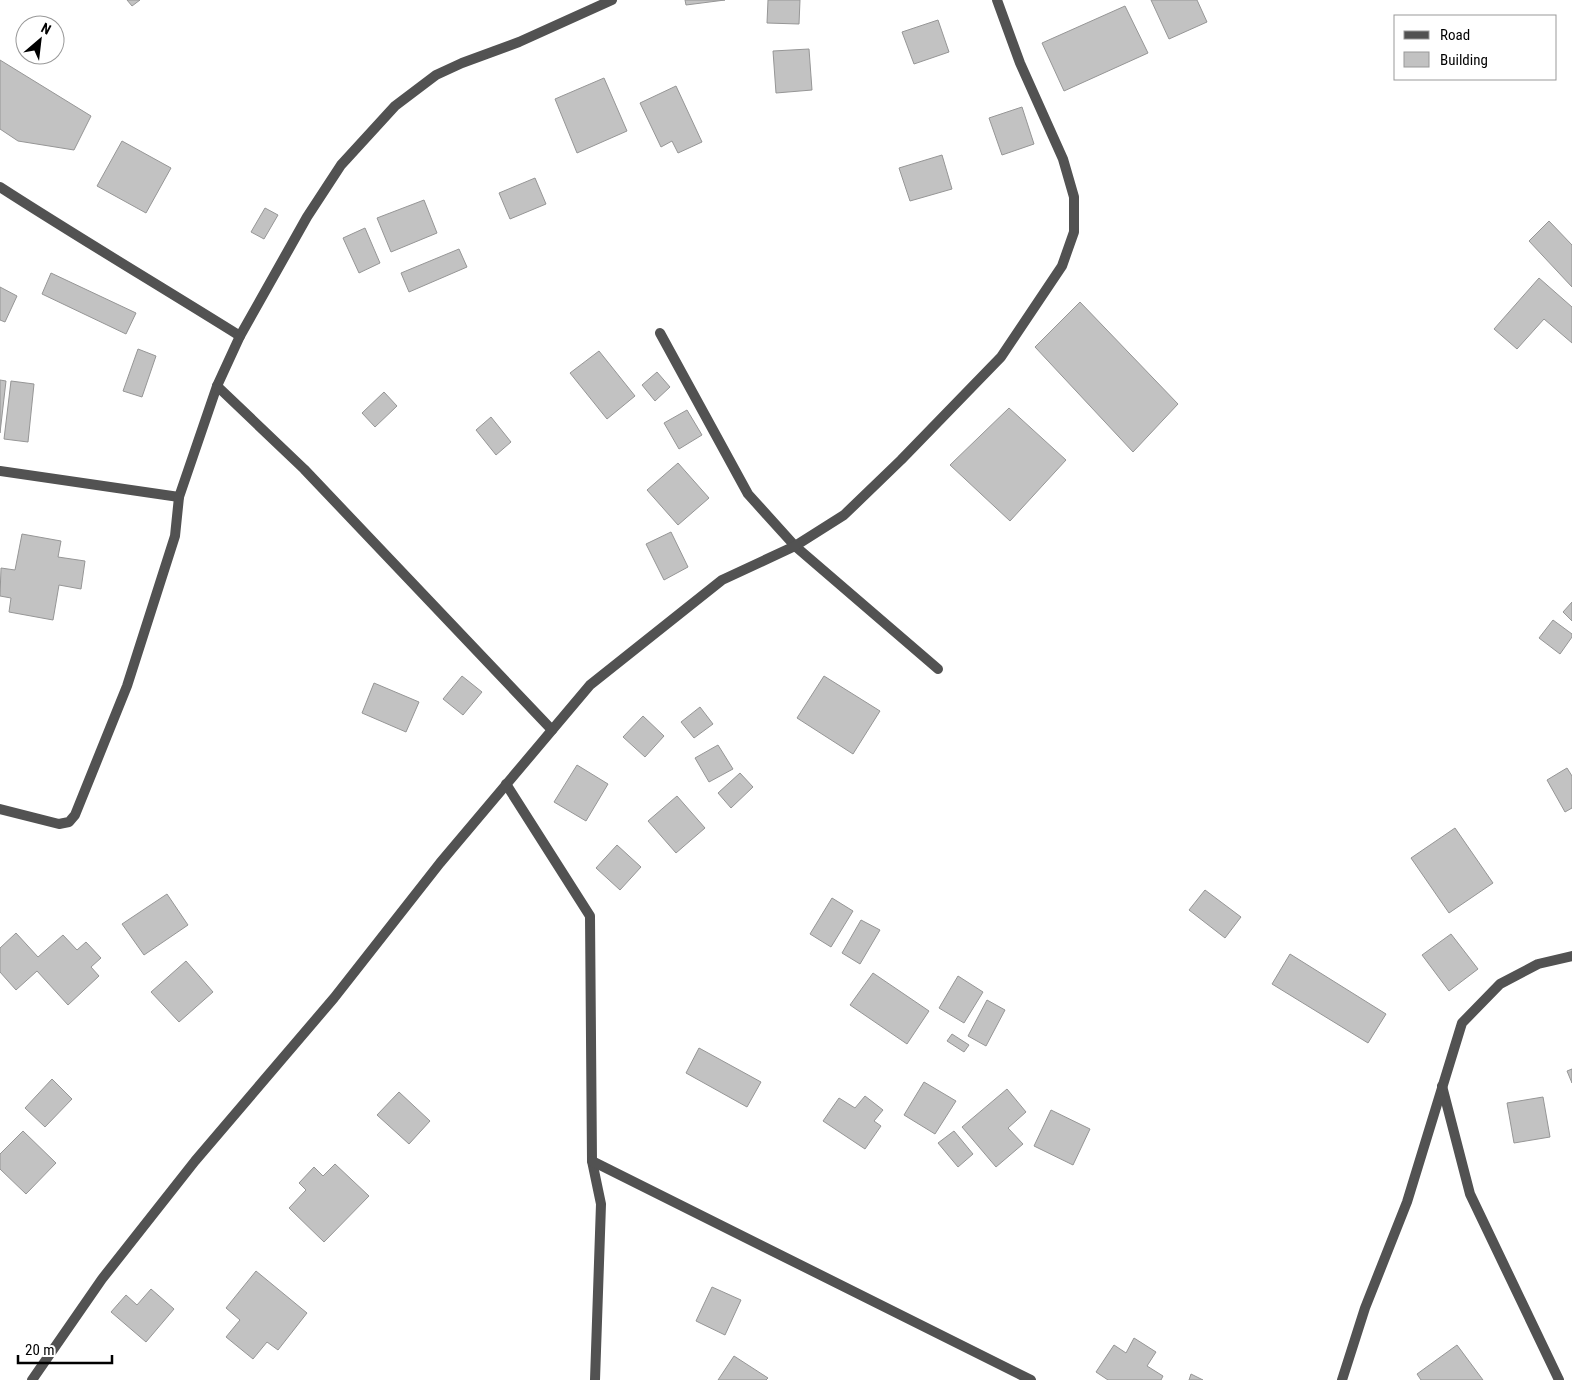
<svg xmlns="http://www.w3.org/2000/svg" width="1572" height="1380" viewBox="0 0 1572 1380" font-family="'Roboto Condensed',sans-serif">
<rect width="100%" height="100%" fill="#fff"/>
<!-- building -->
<g fill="#c2c2c2" stroke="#969696">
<polygon points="127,0 140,0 132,6"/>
<polygon points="685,0 725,0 686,5"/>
<polygon points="768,0 800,0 799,24 767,23"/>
<polygon points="1151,0 1197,0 1207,22 1169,39"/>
<polygon points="1125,6 1148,53 1064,91 1042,43"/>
<polygon points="938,20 949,52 914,64 902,32"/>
<polygon points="809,49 812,90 776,93 773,51"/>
<polygon points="0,60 91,116 74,150 18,141 0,129"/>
<polygon points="604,78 627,131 577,153 555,99"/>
<polygon points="676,86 702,142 678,153 672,141 661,147 640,103"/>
<polygon points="1022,107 1034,144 1002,155 989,118"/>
<polygon points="122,141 171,168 146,213 97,186"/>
<polygon points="942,155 952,189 910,201 899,168"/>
<polygon points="535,178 546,204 510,219 499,193"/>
<polygon points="424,200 437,233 391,252 377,218"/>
<polygon points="265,208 278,215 264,239 251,232"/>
<polygon points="1549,221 1572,245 1572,287 1529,241"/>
<polygon points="365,228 380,263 359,273 343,238"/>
<polygon points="459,249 467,267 409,292 401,273"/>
<polygon points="51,273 136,313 126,334 42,294"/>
<polygon points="1539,278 1572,307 1572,343 1544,319 1517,349 1494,329"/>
<polygon points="0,287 17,296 5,322 0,320"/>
<polygon points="1080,302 1178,404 1133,452 1035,347"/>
<polygon points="138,349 156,356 142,397 123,391"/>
<polygon points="599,351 635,396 607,419 570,373"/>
<polygon points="657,372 670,387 655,401 642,385"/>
<polygon points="0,380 6,381 0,433"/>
<polygon points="11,381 34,384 28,442 4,439"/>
<polygon points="384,392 397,406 375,427 362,413"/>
<polygon points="1009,408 1066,460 1010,521 950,465"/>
<polygon points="687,410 702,435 679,449 664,423"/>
<polygon points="491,417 511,442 496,455 476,430"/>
<polygon points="678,463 709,498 678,525 647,490"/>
<polygon points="671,532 688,567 664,580 646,544"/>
<polygon points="22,534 61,541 58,557 85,561 81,589 59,585 53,620 9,612 11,598 0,596 1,568 15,570"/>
<polygon points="1572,602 1572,621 1563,612"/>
<polygon points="1553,620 1572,634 1572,637 1560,654 1539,638"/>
<polygon points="462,676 482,692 463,715 443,699"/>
<polygon points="824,676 880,711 853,754 797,718"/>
<polygon points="374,683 419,702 406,732 362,713"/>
<polygon points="700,707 713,724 694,738 681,722"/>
<polygon points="643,716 664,736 645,757 623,737"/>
<polygon points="718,745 733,769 709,782 695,758"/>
<polygon points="577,765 608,784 586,821 554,802"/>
<polygon points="1567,768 1572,776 1572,808 1565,812 1547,780"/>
<polygon points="740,773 753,787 731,808 718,793"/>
<polygon points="677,796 705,828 676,853 648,821"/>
<polygon points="1455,828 1493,883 1449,913 1411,858"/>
<polygon points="617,845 641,867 620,890 596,868"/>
<polygon points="1205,890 1241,917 1225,938 1189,910"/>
<polygon points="167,894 188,925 144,955 122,924"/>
<polygon points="832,898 853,911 831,947 810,934"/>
<polygon points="861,920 880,930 860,964 842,953"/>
<polygon points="16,933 38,957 63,935 77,950 86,942 101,958 91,967 99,976 68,1005 37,971 16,990 0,972 0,948"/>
<polygon points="1451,934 1478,969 1449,991 1422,955"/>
<polygon points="1290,954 1386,1014 1368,1043 1272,984"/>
<polygon points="186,961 213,992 179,1022 151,992"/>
<polygon points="873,973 929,1011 907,1044 850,1005"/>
<polygon points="958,976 983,992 964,1023 939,1008"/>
<polygon points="987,1000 1005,1010 986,1046 968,1036"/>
<polygon points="952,1034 969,1045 964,1052 947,1041"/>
<polygon points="699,1048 761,1082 747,1107 686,1073"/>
<polygon points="1572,1069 1572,1083 1567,1071"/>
<polygon points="52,1079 72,1099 45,1127 25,1108"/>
<polygon points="924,1082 956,1101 935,1134 904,1115"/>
<polygon points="1007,1089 1026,1112 1008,1128 1023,1144 996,1167 962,1127"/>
<polygon points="399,1092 430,1121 409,1144 377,1115"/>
<polygon points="865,1096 883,1110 874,1121 881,1126 865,1149 823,1121 839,1098 855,1108"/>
<polygon points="1543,1097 1550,1137 1514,1143 1507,1103"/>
<polygon points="1051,1110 1090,1129 1073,1165 1034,1146"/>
<polygon points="23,1131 56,1163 26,1194 0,1169 0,1154"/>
<polygon points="954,1131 973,1154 958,1167 938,1143"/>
<polygon points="335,1164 369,1196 324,1242 289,1208 306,1190 299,1183 314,1167 323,1176"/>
<polygon points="256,1271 307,1313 278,1350 267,1342 253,1359 226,1337 240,1320 226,1308"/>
<polygon points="712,1287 741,1300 725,1335 696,1321"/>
<polygon points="151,1289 174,1309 146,1342 111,1312 126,1295 137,1305"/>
<polygon points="1134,1338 1156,1352 1147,1366 1163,1376 1161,1380 1108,1380 1096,1372 1114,1345 1126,1353"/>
<polygon points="1457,1345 1483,1380 1421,1380 1417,1374"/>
<polygon points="734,1356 768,1378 766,1380 718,1380"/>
<polygon points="1191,1374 1203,1380 1189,1380"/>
</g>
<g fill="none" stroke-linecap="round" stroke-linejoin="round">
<!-- minor -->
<g stroke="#525252" stroke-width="10">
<path d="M0,187C79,238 160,286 240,336"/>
<polyline points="660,333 748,494 795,546 938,669"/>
<polyline points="217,386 304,469 552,730"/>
<polyline points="0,471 179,497"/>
<polyline points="506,784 590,916 592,1161 601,1204 595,1380"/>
<polyline points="0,809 59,824 69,822 75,815 127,686 175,536 179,497 217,386 240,336 307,217 341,165 395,106 436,75 462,63 519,42 612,0"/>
<polyline points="1442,1086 1470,1194 1559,1380"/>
<polyline points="592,1161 1031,1380"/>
<polyline points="32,1380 102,1279 195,1161 334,998 440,863 590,685 722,580 795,546 844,515 901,460 1001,357 1062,266 1074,232 1074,197 1063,159 1020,63 997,0"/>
<polyline points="1342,1380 1365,1308 1407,1202 1462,1023 1500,984 1538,964 1572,956"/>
</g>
</g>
<!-- legend -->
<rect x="1394" y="15" width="162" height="65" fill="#ffffff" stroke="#999999"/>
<rect x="1404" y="31" width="25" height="8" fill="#525252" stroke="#999999"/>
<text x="1440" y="40" font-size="15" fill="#000000">Road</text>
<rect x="1404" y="52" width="25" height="15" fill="#c2c2c2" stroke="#999999"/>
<text x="1440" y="65" font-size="15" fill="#000000">Building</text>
<!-- north arrow -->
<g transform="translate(40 40) rotate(28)"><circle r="24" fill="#ffffff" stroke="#999999"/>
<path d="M0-4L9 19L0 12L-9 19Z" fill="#000000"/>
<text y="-8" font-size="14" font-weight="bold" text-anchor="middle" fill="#000000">N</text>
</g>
<!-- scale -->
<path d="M18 1355v8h94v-8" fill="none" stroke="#000000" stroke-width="2.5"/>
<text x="25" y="1355" font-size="15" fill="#000000" stroke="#ffffff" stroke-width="4" paint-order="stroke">20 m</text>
</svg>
